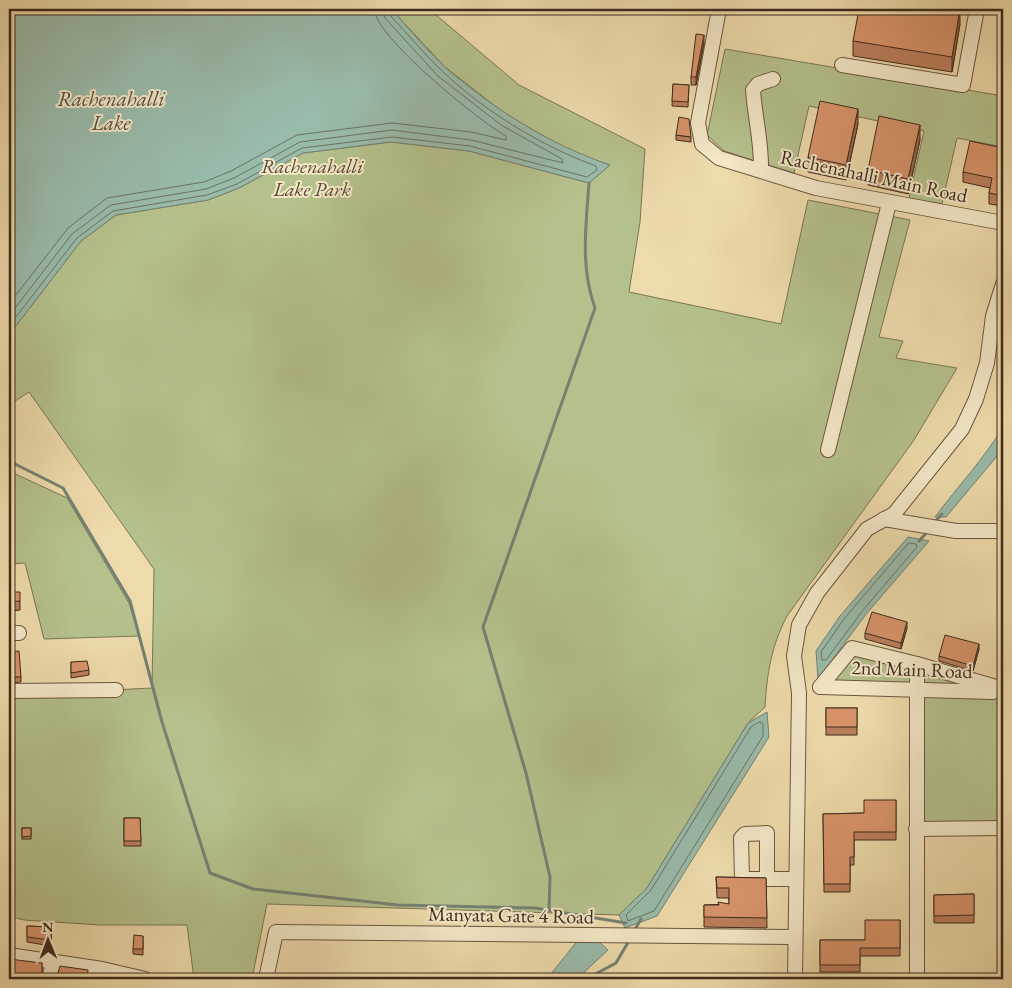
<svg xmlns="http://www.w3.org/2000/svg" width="1012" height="988" viewBox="0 0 1012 988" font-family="'EB Garamond',serif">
<rect width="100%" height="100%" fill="#eedbab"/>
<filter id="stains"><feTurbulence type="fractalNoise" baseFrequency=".004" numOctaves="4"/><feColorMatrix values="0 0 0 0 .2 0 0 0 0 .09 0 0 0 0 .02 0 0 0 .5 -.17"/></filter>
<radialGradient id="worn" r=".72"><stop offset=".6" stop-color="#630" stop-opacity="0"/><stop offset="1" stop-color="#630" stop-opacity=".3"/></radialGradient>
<!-- green -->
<g fill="#b5c18c" stroke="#7a7654">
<path d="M391,9H429L519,85L645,149L640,222L629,292L781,324L808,200L910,220L879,337L903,341L896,358L957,368L914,440L787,616C771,647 767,673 765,707L748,723L647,888L619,915L267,904L252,979H194L187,925H100L24,920L9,916V695L152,688L154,569L29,392L9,405V335L81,241L116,215L208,200L239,188L303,153L391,142L469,151L589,183L610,165L574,153L508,116L445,67Z"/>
<polygon points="725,49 1003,96 1003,147 957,138 942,204 909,198 924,131 809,106 794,173 724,151 707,135"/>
<polygon points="9,471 67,498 129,603 139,636 44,639 25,563 9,564"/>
<polygon points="855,654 913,668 912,684 831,682"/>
<polygon points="920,668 1000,691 920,686"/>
<polygon points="921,693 1003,698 1003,824 921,826"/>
</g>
<!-- water -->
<g fill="#9ba" stroke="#758172">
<path d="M9,9H391C409,28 426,50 446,68C495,110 549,144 610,165L589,183L469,151L391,142L303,153L239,188L208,200L116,215L81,241L9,335Z"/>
<path d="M1003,427V449L946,517H935C958,486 984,459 1003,427Z"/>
<polygon points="908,537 929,541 867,613 818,679 816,651 840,616"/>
<polygon points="767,712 769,737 657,916 625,928 619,915 647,888 748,723"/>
<polygon points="586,930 608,950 577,979 547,979"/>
</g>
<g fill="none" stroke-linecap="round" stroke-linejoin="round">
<!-- shore -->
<g stroke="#6c7264" stroke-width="1">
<path d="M9,304L68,228L107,198L204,182L231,171L297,135L392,123L471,132L506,140V136C479,121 375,37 374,9"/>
<polyline points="9,316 72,234 111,205 206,189 234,178 300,142 392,130 471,140 563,163 562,159 501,125 438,76 385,18 382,9"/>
<path d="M9,326L77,238L113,211L207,195L237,184L302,148L392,137L470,146L587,177L597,170L596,166C541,146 484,111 441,70C423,53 407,33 389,14L388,9"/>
<polygon points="909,543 916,544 917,547 863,610 826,660 822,660 821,652 844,619"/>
<polygon points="760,722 763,724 763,736 654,911 628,921 626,915 651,890 751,727"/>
</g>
<!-- stream -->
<g stroke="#758172" stroke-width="3">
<polyline points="9,461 63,488 130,601 162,722 210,873 253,889 398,905 535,908 626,923"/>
<polyline points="933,524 942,514"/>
<polyline points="919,541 928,531"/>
<path d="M549,910L550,877L526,773L483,627L595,308C580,266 586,227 589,183"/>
<polyline points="634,931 641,919"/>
<polyline points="586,979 616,963 630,939"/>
</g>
<defs>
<g id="minor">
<polyline points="719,9 698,123 702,144 719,158 816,188 1003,223"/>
<polyline points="842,65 963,85 977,9"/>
<path d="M761,171C762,144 755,118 753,90L758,84L773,79"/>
<polyline points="828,450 889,203"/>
<polyline points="884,519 956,531 1003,531"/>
<polyline points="9,633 19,633"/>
<polyline points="820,687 993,692"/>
<polyline points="820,687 852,648 917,664"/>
<polyline points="9,691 116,690"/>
<polyline points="916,829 1003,828"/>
<path d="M767,879V833L745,834L741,838L742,879C760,879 777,879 795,879"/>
<polyline points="9,955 102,969 145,979"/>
<polyline points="49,979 53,962"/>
<polyline points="266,979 276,932 794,937"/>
<polyline points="795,979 799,693 794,656 799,625 817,593 867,529 894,514 962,429 976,399 987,363 993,316 1003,284"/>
<polyline points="917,979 917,664 1003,689"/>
</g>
</defs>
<!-- minor casing -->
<use href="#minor" stroke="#6b5640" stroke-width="16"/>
<!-- minor -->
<use href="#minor" stroke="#f4e8c8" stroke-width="14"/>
</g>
<!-- wall -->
<g fill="#bb7f5c" stroke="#3f2a1d">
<polygon points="960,24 952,72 853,56 853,41"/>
<polygon points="704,43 696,85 691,85 691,77"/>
<polygon points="673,84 689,85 688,107 672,106"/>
<polygon points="858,124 846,180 808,172 808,157"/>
<polygon points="676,135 691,137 691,142 676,140"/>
<polygon points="920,140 908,194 868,185 868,170"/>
<polygon points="1003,148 1003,206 989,204 989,193 990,188 963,182 963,172"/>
<polygon points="9,592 20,601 20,610 10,611 12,615 12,624 9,625"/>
<polygon points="907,628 901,649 865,639 865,633"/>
<polygon points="979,649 973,671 939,661 939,656"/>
<polygon points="9,659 21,677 21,682 9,683"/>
<polygon points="71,662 89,670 89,675 71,678"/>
<rect x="826" y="708" width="31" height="27"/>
<polygon points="896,800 896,840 854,840 854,865 850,865 850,892 824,892 823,814 864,813"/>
<polygon points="124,818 140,818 141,846 124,846"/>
<rect x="22" y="828" width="9" height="11"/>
<polygon points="716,877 766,878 767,928 704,927 704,905 729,904 729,898 717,898"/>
<polygon points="974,894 974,923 934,923 934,895"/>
<polygon points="900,920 900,956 860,956 860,972 820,972 820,940 865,940"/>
<polygon points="27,926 52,927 51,946 27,942"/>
<polygon points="143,936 143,955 133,954 133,949"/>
<polygon points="42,963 42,979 9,979"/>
</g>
<!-- shaded-wall -->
<g fill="#98684b" stroke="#3f2a1d">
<polygon points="960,9 960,24 952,72 952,57"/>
<polygon points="704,35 704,43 696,85 696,77"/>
<polygon points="858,109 858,124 846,180 846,165"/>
<polygon points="920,125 920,140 908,194 908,179"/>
<polygon points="907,622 907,628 901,649 901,643"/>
<polygon points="979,644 979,649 973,671 973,666"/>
</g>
<!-- building -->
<g fill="#d9946b" stroke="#3f2a1d">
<polygon points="859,9 960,9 952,57 853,41"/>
<polygon points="696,34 704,35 696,77 691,77"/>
<polygon points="673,84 689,85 688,102 672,101"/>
<polygon points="820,101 858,109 846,165 808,157"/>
<polygon points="879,116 920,125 908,179 868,170"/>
<polygon points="679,117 689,119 691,137 676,135"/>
<polygon points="970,141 1003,148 1003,196 989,193 992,178 963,172"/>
<polygon points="9,592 20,592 20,601 9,602"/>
<polygon points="9,605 12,615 9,616"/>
<polygon points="872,612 907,622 901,643 865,633"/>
<polygon points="945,635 979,644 973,666 939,656"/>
<polygon points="19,651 21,677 9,677 9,652"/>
<polygon points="87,661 89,670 71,673 71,662"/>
<rect x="826" y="708" width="31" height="19"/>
<polygon points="864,800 896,800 896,832 854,832 854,857 850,857 850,884 824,884 823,814 864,813"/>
<polygon points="124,818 140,818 141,841 124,841"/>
<polygon points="22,828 31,828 31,836 22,837"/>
<polygon points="716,877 766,878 767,918 704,917 704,905 719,905 718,902 729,904 729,888 717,888"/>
<polygon points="974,894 974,915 934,916 934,895"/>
<polygon points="865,920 900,920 900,948 860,948 860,965 820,965 820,940 865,940"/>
<polygon points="27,926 52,927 51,940 27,937"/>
<polygon points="134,935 143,936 143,949 133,949"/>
<polygon points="9,959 42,963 42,978 20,975 20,979 9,979"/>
<polygon points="60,966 88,970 87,979 54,979 57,976"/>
<polygon points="103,974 122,977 122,979 102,979"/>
</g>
<g text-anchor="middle" stroke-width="4" stroke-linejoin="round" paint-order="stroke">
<!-- park labels -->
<g font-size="20" font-style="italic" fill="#574833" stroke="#f4e8c8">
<text x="312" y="173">Rachenahalli<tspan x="312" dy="23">Lake Park</tspan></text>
</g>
<!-- street labels -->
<g font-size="20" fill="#3f2a1d" stroke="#f4e8c8">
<text transform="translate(874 176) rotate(12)" y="7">Rachenahalli Main Road</text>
<text transform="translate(912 669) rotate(2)" y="7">2nd Main Road</text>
<text transform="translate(511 915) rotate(1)" y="7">Manyata Gate 4 Road</text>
</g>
<!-- water labels -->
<g font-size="21" font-style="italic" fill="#564e40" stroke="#f4e8c8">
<text x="111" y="106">Rachenahalli<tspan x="111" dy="24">Lake</tspan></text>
</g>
</g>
<!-- margin -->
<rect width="1012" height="988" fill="none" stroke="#eedbab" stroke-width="30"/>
<rect x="10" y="10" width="992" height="968" fill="none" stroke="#3f2a1d" stroke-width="2.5"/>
<rect x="15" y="15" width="982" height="958" fill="none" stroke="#3f2a1d"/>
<!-- north arrow -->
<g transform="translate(48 940) rotate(359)" stroke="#f4e8c8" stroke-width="4" paint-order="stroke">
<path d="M0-4L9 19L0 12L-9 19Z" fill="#3f2a1d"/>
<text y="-8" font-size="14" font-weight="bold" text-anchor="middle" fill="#3f2a1d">N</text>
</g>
<rect width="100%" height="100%" filter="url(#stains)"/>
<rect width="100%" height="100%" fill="url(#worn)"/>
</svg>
